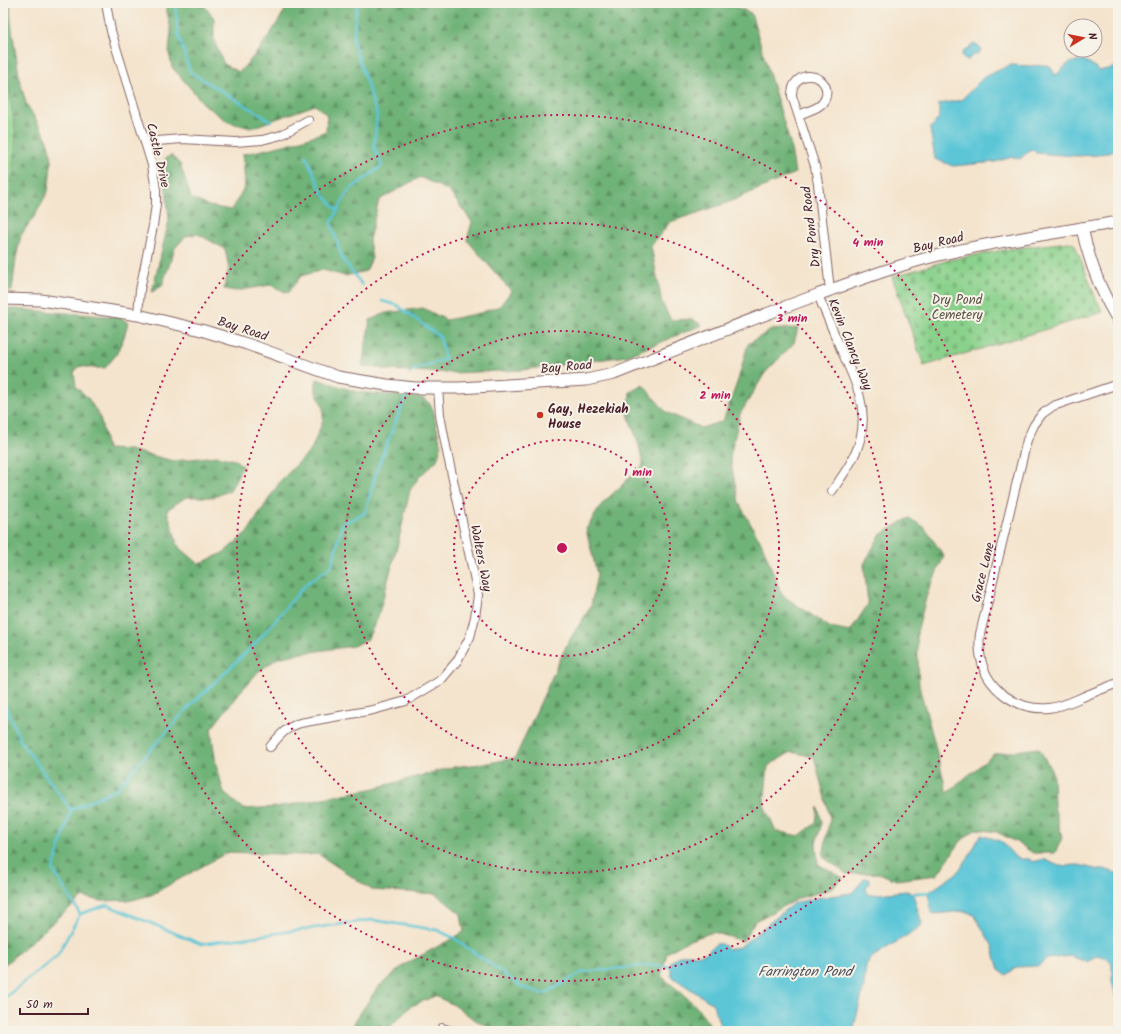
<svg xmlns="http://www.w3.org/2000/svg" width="1121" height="1034" viewBox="0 0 1121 1034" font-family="Kalam,sans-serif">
<defs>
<pattern id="forest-firs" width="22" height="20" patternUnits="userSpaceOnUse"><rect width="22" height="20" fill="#6fb378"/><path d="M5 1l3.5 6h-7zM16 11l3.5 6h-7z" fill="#5d9163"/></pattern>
<pattern id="cemetery-stones" width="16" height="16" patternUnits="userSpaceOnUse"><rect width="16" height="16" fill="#8ad18c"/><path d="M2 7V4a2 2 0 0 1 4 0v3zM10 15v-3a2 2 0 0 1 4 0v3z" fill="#79b379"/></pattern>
<pattern id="park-tufts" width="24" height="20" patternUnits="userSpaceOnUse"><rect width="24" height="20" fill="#8ad18c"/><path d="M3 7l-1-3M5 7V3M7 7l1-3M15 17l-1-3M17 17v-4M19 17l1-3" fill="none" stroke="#79b379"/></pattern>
</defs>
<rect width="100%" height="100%" fill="#f7f3e8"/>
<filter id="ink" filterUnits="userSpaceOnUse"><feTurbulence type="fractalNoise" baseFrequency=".025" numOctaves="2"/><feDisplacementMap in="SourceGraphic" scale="8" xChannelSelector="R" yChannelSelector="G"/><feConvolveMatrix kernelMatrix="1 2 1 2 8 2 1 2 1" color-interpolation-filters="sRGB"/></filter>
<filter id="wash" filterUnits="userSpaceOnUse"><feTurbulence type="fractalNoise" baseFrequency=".012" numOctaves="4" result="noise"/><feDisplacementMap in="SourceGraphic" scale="16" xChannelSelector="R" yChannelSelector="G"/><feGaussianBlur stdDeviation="0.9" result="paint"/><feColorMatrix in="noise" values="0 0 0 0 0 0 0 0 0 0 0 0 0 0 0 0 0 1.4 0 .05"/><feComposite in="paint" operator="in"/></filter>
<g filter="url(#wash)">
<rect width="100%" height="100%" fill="#f4e4cd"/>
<!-- forest -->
<g fill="url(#forest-firs)" stroke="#5c6952">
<polygon points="3,3 10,3 11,22 20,82 26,103 46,137 52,158 48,191 36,214 21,235 16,258 12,291 3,291"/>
<path d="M165,3H201L203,4L214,18V41L224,64L239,72C260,51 275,28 289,3H726L751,13L790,143L795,173L727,203L670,222L651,246L662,303L671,320L692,319L702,325L627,356L522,370L453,373L389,370L362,366L370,320L386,313L423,308L446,320L480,313L500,306L511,291L467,240L472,222L449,191L420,177L379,200L369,240L372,258L366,271L345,276L323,270L301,276L288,293L270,285L236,291L224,289L229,268L225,249L198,234L186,236L175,248L162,286L152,292L169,220L165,180V159L171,155L180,164L191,198L209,206L231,210L245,187L243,154C271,149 299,142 326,131L327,115L315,105L251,128L228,122L204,104L172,67L169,53L171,30Z"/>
<path d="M3,308L118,317L128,322L124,337L116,355L105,368H93L80,366L74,372L76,387L88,398L100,417L107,449L129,450L174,461L216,456L235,460L243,466L230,490L214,497H186L167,510L178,546L199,564L223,553L247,533L281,480L311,450L323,421V406L317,394L315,388L317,379L357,392L422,398L429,403L433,410L441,446L437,460L419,477L410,490L398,543L378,617L367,640L353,646L296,654L278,658L258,672L240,692L211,729L216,764L224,793L243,809L278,807L375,788L453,767L489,763L515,758L567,644L591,606L597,574L586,529L602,504L643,465L639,446L628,414L630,392L643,385L666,412L701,428L723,421L738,380L748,344L771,330L798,328L794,343L765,373L740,414L730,457L739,503L762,544L782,595L831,628L850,632L868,604L864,564L880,535L909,518L924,527L944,556L927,594L917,632L919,686L933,737L947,793L994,754L1039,748L1053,774L1054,806L1062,838L1055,853H1033L1018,843L997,832L976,829L961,841L937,875L896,880L879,873L847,874L823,857L830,817L814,757L791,752L768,766L764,805L776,831L799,836L816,823L818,807L822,823L816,843L818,864L843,878L831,889L799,898L755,921L743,941L713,932L687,941L667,953L661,976C681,993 701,1006 713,1031H496L472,1018L454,1005L435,996L411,1006L386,1031H348L378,987L404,965L464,932L461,914L436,894L372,890L318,854L303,855L228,852L151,895L132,900L102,901L83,897C56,919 30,943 3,966Z"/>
</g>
<!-- cemetery -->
<polygon fill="url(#cemetery-stones)" stroke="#6a785c" points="1069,242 1073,243 1075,245 1097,301 1103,312 924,366 892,277 949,260 1009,249"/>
<!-- park -->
<polygon fill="url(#park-tufts)" stroke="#6a785c" points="3,49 16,135 3,273"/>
<!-- water -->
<g fill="#5cc6d7" stroke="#537281">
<path d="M974,44C978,44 983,48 979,53C976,57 977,53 973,55C971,56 970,58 968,60L964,59L962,55L963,51L965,49L969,50L970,47Z"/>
<path d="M1084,60L1094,66L1098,71L1117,67L1118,68V84L1113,89L1114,94L1118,102V149L1098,155L1076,156L1036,153L1033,150L1031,149L1020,159L1012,157L995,162L953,166L935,159L930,129L939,118V104L961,100L984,77L1008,66L1011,65L1031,66L1047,65L1050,66L1055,75C1059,74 1059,72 1062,69C1069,62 1075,61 1084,60Z"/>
<polygon points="981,835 1001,841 1015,857 1020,859 1029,859 1033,862 1043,859 1059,866 1079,865 1099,870 1107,870 1116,873 1118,872 1118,1002 1112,982 1112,964 1105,957 1097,955 1087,962 1070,956 1047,959 1037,966 1017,967 1006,975 999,970 992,945 974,915 965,911 932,914 928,893 957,873 968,858"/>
<path d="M865,878L870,879V882L866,888L868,895L907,891L913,894L922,924L920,927L871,958L866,965L864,986L853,1031H724L720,1025L713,1004L674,978L671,974V962C676,957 681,954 688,954C694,954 698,956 704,954C709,952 712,946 717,944C722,943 725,946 728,949L740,947L794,903L817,898L852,893Z"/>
</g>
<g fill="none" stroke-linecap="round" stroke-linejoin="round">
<!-- stream -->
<g stroke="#5cc6d7" stroke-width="2.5">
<polyline points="175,3 178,33 190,72 271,121"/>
<polyline points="357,3 353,41 377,115 374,147 382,166 348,191 331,223 342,258 362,285"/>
<polyline points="306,156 323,194 338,211"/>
<polyline points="382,301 397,305 440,337 445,359 416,369 409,374"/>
<polyline points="3,700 21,742 71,810 53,870 80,914"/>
<polyline points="71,810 116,789 186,710 256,643 306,584 332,566 342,524 365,513 377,469 407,393"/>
<polyline points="911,895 916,893 931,892"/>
<polyline points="80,914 107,905 201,944 372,920 437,930 454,938 522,987 544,994 583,972 651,965 672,967"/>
<polyline points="3,999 57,956 80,914"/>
</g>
</g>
</g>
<g filter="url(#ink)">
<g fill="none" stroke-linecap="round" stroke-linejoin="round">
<defs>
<g id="street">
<polyline points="106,3 111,31 152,165 156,190 156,204 153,226 140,290 138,315"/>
<path d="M799,115C805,112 813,110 819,106C822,104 825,100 826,96C831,72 791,67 792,96L815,166L818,184L830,290"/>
<polyline points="145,142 182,139 236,142 262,140 281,135 308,120"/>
<path d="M818,295C826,314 834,333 842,352C855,380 869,408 860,440C855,459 843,475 832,491"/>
<path d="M1118,384L1053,406L1042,414L1034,425L1027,440L980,634C979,642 979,650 981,659C987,689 1017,711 1049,708C1059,707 1069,703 1078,699C1091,693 1105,688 1118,683"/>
<path d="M270,747C281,734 284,729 300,723L373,710L406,701L441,680L457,661L470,637L475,617L478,595L474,576L447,452L440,415L438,388"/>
<polyline points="442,1028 452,1031"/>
</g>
<g id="secondary">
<path d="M1082,228C1089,261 1100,291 1118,320"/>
<path d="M3,299L41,300L138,315L201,330L247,344L338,377L387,385L415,388H460L586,380L614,374C682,347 749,320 817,295C861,279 906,262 952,252C1007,239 1063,232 1118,222"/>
</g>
</defs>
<!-- street casing -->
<use href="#street" stroke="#866464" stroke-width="10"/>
<!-- secondary casing -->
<use href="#secondary" stroke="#866464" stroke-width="13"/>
<!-- street -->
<use href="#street" stroke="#fff" stroke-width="8"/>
<!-- secondary -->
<use href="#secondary" stroke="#fff" stroke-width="11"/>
</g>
</g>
<!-- distance rings -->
<g fill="none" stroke="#c2185b" stroke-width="2" stroke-dasharray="2 4">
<circle cx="562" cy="548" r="108"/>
<circle cx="562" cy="548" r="217"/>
<circle cx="562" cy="548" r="325"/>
<circle cx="562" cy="548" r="433"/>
</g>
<!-- markers -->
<circle fill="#c8321e" stroke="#f7f3e8" stroke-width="1.5" cx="540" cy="415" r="4"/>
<g text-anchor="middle" stroke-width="4" stroke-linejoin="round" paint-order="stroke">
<!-- street labels -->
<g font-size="13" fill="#4a1f2b" stroke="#f7f3e8">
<text transform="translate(159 155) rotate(77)" y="5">Castle Drive</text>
<text transform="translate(810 227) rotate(-97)" y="5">Dry Pond Road</text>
<text transform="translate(938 242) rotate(-14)" y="5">Bay Road</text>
<text transform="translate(243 328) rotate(18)" y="5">Bay Road</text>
<text transform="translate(851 344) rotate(68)" y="5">Kevin Clancy Way</text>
<text transform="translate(566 366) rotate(-5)" y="5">Bay Road</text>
<text transform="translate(482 558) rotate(79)" y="5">Walters Way</text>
<text transform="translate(982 572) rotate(-76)" y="5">Grace Lane</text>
</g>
<!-- park labels -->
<g font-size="13" fill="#5d5448" stroke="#f7f3e8">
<text x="957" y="304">Dry Pond<tspan x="957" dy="15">Cemetery</tspan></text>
</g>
<!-- poi labels -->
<g font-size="13" font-weight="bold" fill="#4a1f2b" stroke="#f7f3e8" text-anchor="start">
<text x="548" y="413">Gay, Hezekiah<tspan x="548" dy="15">House</tspan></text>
</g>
<!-- water labels -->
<g font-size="14" font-style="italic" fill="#4f515f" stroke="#f7f3e8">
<text x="805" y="976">Farrington Pond</text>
</g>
</g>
<circle cx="562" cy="548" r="6" fill="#c2185b" stroke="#f7f3e8" stroke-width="2"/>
<g font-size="12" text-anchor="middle" font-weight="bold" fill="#c2185b" stroke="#f7f3e8" stroke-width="4" stroke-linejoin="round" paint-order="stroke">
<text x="868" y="246">4 min</text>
<text x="792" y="322">3 min</text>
<text x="715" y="399">2 min</text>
<text x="638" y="476">1 min</text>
</g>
<!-- margin -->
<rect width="1121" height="1034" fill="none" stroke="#f7f3e8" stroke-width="16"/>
<!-- north arrow -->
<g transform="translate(1083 38) rotate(80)"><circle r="19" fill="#f7f3e8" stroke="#b29e9c"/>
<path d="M0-3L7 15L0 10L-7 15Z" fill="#c8321e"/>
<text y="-6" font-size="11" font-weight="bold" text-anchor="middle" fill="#4a1f2b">N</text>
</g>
<!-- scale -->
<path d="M20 1008v6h68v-6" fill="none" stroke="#4a1f2b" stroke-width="2"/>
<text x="26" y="1008" font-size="12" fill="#4a1f2b" stroke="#f7f3e8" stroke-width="3" paint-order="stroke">50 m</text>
</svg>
